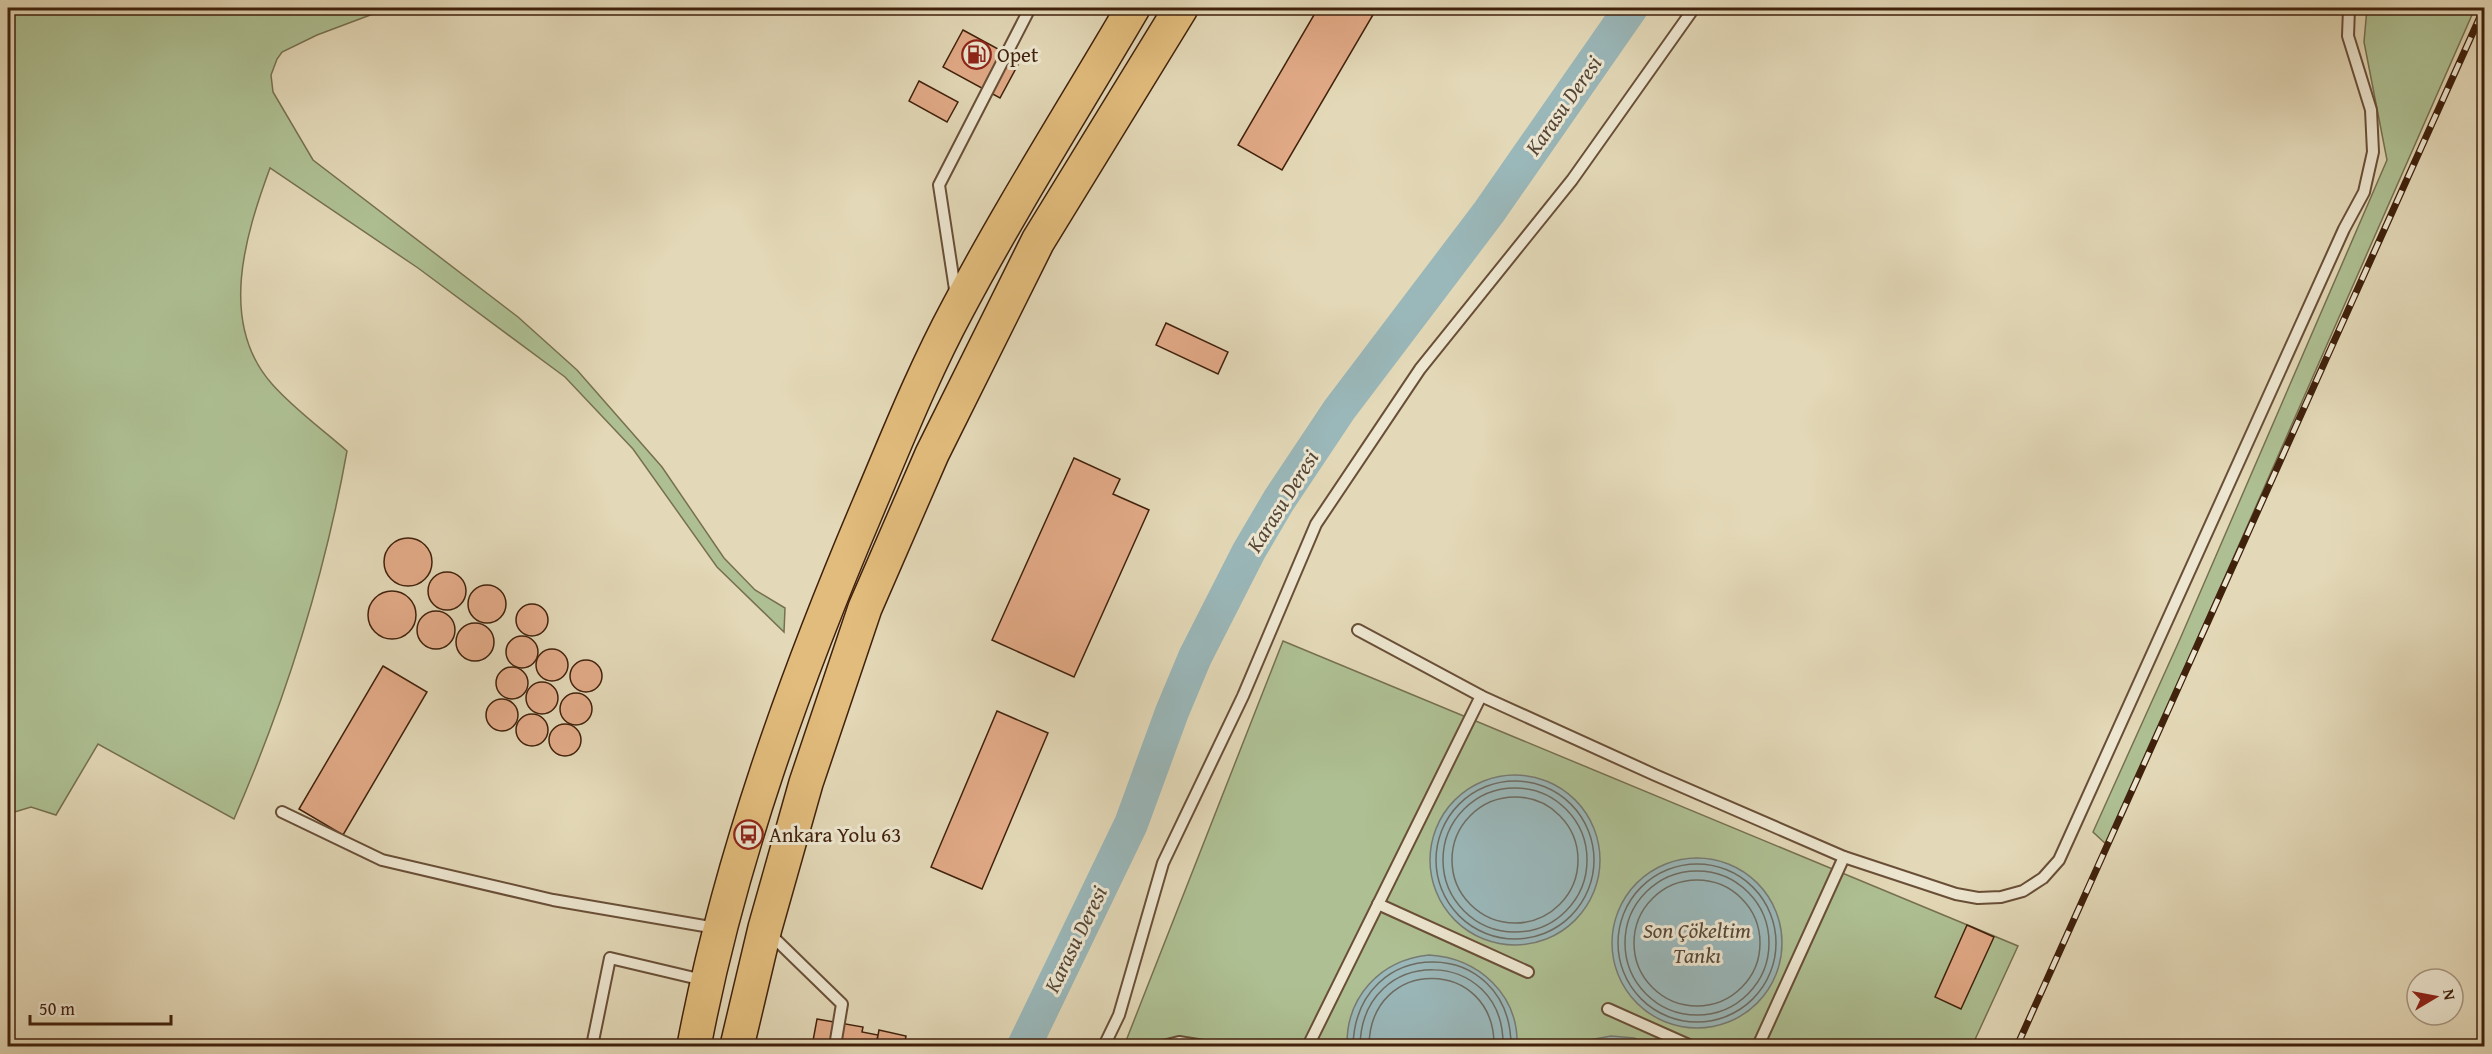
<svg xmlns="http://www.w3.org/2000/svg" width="2492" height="1054" viewBox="0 0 2492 1054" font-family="'Gentium Book Plus',serif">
<rect width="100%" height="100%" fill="#e3d8b7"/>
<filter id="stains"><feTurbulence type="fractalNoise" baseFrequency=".00333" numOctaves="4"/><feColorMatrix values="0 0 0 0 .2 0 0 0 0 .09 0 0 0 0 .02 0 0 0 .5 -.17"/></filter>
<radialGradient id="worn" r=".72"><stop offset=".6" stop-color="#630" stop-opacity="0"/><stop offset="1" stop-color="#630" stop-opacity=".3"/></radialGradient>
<!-- green -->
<g fill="#aec093" stroke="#777050" stroke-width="1.5">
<path d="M8,8H389L317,35L282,52L277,59L271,75L273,92L313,160L518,317L577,370L662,467L724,558L755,590L785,608L784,632L717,567L633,449L565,377L418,268L270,168C245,236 218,323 272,384C294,409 322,429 347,451C324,579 286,699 234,819L98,744L56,815L31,807L8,814Z"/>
<polygon points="2367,8 2475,8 2107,845 2093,832 2180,639 2387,160 2364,42"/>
<polygon points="1283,641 2018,946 1972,1046 1124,1046"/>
</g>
<!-- water -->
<g fill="#9ab7b9" stroke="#767b74" stroke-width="1.5">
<circle cx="1515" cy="860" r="85"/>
<circle cx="1697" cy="943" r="85"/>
<path d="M1429,955C1479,958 1519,995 1517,1046H1347C1346,997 1380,960 1429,955Z"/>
<polygon points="1611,1036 1634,1038 1655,1046 1573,1046 1589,1040"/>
</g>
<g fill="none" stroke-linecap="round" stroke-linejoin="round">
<!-- shore -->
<g stroke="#6d6c62" stroke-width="1.5">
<circle cx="1515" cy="860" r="79"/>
<circle cx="1515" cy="860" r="72"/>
<circle cx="1515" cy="860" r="63"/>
<circle cx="1697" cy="943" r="79"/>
<circle cx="1697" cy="943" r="72"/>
<circle cx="1697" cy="943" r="63"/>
<path d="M1353,1046C1356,933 1511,935 1511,1046"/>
<path d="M1360,1046C1362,943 1505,946 1503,1046"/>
<path d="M1369,1046C1370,955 1495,957 1494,1046"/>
</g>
<!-- river -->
<polyline stroke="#9ab7b9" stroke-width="34" points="1024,1046 1131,824 1172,712 1195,657 1249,551 1279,500 1339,410 1489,212 1631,8"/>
</g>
<!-- building -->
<g fill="#e2aa87" stroke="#40210c" stroke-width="1.5">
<polygon points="1318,8 1377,8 1282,170 1238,145"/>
<polygon points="963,30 1020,61 1000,98 943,67"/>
<polygon points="919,81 958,102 947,122 909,101"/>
<polygon points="1166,323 1228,352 1218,374 1156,345"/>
<polygon points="1074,458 1120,479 1113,494 1149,510 1074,677 992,640"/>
<circle cx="408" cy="562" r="24"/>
<circle cx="447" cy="591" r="19"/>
<circle cx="487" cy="604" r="19"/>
<circle cx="392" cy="615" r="24"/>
<circle cx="532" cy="620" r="16"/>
<circle cx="436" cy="630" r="19"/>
<circle cx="475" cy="642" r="19"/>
<circle cx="522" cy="652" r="16"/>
<circle cx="552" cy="665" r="16"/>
<circle cx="586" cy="676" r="16"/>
<polygon points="383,666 427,692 343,835 299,809"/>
<circle cx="512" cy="683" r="16"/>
<circle cx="542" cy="698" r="16"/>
<circle cx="576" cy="709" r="16"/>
<circle cx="502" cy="715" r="16"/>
<polygon points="997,711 1048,733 982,889 931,867"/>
<circle cx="532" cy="730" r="16"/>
<circle cx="565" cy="740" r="16"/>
<polygon points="1967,925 1994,937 1961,1009 1935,997"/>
<polygon points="817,1019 863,1027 862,1032 878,1035 876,1046 812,1046"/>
<polygon points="879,1030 906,1036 904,1046 876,1046"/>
</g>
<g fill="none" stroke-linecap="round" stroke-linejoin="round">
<defs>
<g id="service">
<polyline points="956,296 939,185 1030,8"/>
<polyline points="1358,630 1481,696 1655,775 1844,857 1956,894 1978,898 2001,897 2023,891 2043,878 2059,860 2069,838 2344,229 2364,192 2373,152 2371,110 2348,36 2349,8"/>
<polyline points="282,812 382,860 553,900 716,928"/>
<polyline points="1378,904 1528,972"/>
<polyline points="769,933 842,1004 835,1046"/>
<polyline points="1608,1009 1691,1046"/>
<polyline points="592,1046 610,958 703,980"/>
<polyline points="1104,1046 1119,1015 1163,863 1243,696 1316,524 1420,369 1572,180 1694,8"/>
<polyline points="1163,1046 1179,1042 1204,1046"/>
<polyline points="1308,1046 1481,696"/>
<polyline points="1758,1046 1844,857"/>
</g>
<g id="trunk">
<path d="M694,1046C729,861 795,679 869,505C897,439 924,371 958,308C1012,206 1075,107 1133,8"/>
<polyline points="737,1046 765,928 806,783 865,608 932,454 1038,241 1181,8"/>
</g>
</defs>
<!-- service casing -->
<use href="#service" stroke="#694f37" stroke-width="14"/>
<!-- trunk casing -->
<use href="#trunk" stroke="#40210c" stroke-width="36"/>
<!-- service -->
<use href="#service" stroke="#ede6d0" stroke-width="10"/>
<!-- trunk -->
<use href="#trunk" stroke="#e2bc7c" stroke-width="33"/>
<defs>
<polyline id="rail" points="2017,1046 2484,8"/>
</defs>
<!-- rail casing -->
<use href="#rail" stroke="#40210c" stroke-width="7"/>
<!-- rail -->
<use href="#rail" stroke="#ede6d0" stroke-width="4.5" stroke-dasharray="14" stroke-linecap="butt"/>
</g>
<!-- icons -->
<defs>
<symbol id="fuel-ring" viewBox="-11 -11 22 22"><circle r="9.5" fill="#ede6d0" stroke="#8f2418" stroke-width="1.5"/><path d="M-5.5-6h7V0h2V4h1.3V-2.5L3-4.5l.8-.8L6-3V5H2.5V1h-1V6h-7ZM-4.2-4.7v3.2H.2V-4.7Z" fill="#8f2418"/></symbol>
<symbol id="bus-ring" viewBox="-11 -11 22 22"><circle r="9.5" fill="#ede6d0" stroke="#8f2418" stroke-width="1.5"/><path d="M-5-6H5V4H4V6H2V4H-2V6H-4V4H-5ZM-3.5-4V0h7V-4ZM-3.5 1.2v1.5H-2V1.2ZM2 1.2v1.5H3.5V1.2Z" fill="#8f2418"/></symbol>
</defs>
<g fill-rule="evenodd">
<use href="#fuel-ring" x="960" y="38" width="33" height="33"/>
<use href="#bus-ring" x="732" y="818" width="33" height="33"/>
</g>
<g text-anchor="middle" stroke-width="6" stroke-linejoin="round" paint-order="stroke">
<!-- poi labels -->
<g font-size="21" fill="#40210c" stroke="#ede6d0" text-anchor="start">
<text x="997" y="62">Opet</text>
<text x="769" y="842">Ankara Yolu 63</text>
</g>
<!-- water labels -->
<g font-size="22" font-style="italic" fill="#564637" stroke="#ede6d0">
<text transform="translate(1563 105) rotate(-55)" y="8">Karasu Deresi</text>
<text transform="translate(1282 501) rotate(-58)" y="8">Karasu Deresi</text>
<text x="1697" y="938">Son Çökeltim<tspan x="1697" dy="25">Tankı</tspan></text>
<text transform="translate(1075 939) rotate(-64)" y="8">Karasu Deresi</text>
</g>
</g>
<!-- margin -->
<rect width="2492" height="1054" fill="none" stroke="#e3d8b7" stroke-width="30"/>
<rect x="9" y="9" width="2474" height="1036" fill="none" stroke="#40210c" stroke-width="3"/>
<rect x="15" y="15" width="2462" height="1024" fill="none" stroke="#40210c" stroke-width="1.5"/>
<!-- north arrow -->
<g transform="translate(2435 997) rotate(80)"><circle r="28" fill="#ede6d0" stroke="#a89782" stroke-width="1.5"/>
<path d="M0-4.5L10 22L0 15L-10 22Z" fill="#8f2418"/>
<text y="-9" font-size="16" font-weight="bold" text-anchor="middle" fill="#40210c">N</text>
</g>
<!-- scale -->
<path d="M30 1015v9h141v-9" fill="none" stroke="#40210c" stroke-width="3"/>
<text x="39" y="1015" font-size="18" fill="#40210c" stroke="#ede6d0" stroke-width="4.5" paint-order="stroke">50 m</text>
<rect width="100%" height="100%" filter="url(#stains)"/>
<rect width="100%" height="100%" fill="url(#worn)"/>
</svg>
